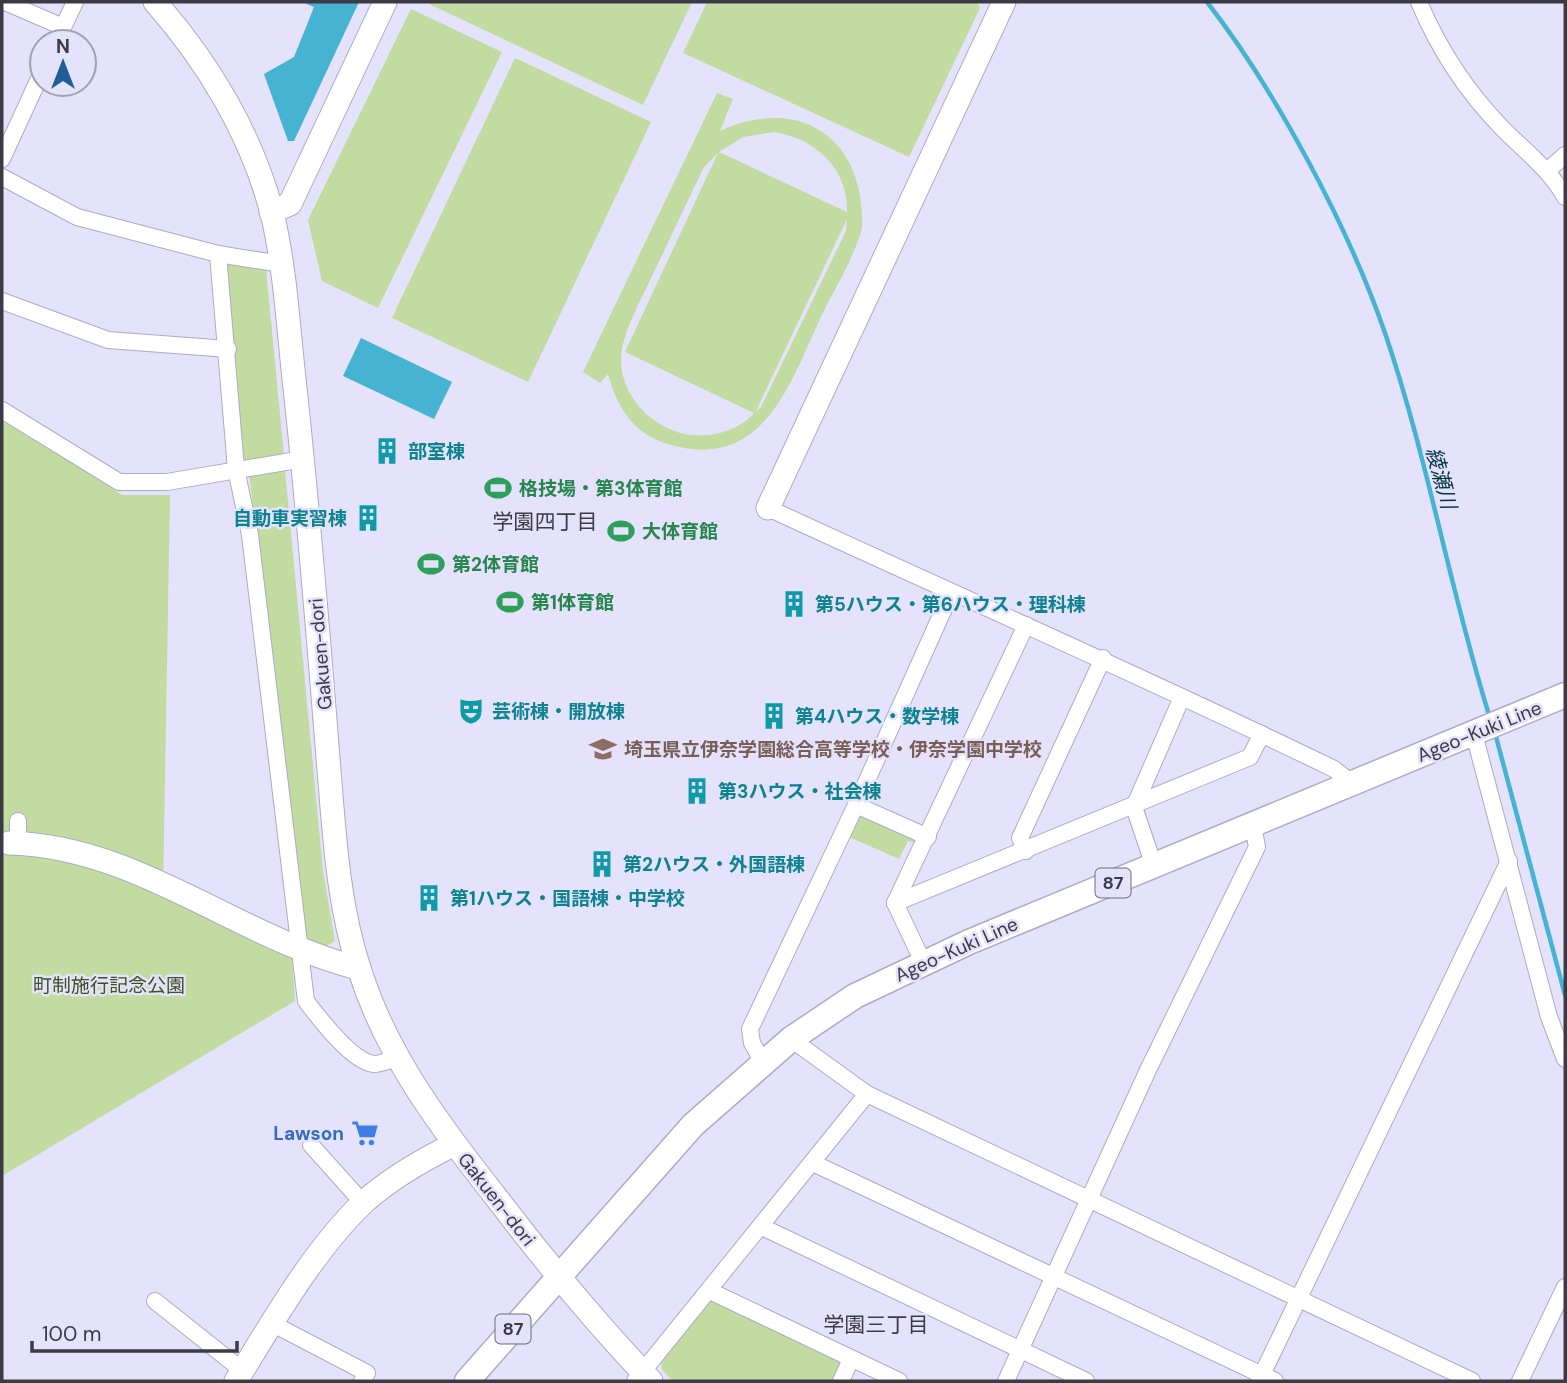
<svg xmlns="http://www.w3.org/2000/svg" width="1567" height="1383" viewBox="0 0 1567 1383" font-family="'DM Sans','Noto Sans JP',sans-serif">
<rect width="100%" height="100%" fill="#e5e2fb"/>
<!-- green -->
<g fill="#c1dba0" fill-rule="evenodd">
<polygon points="425,2 692,2 643,105"/>
<polygon points="707,2 977,2 980,8 909,157 683,53"/>
<polygon points="411,9 502,52 378,308 322,281 308,220"/>
<polygon points="515,58 651,122 528,382 392,318"/>
<path d="M717,93L733,99L720,131C801,94 866,139 862,228C854,258 835,288 822,315C790,382 765,471 671,445C634,435 617,408 608,374L600,383L583,372ZM774,132C816,139 848,168 847,212L719,152L743,137ZM718,153L625,352L754,413C739,431 708,439 685,434C651,427 620,395 621,358C623,330 640,303 651,278C669,241 686,204 704,167ZM847,219L846,231L761,407L756,411Z"/>
<polygon points="227,263 266,269 284,456 243,462"/>
<polygon points="2,417 122,495 170,495 163,892 292,958 295,1001 2,1176"/>
<polygon points="285,470 323,871 335,941 325,947 305,937 249,473"/>
<polygon points="862,813 916,838 915,843 908,841 899,859 847,836 857,815"/>
<polygon points="716,1301 840,1360 842,1367 835,1381 672,1381 662,1369 661,1360 707,1302"/>
</g>
<!-- water -->
<g fill="#46b3d3">
<polygon points="302,2 359,2 294,141 288,141 264,74 294,57 314,7"/>
<polygon points="361,338 452,382 434,419 343,376"/>
</g>
<g fill="none" stroke-linecap="round" stroke-linejoin="round">
<!-- stream -->
<g stroke="#46b3d3" stroke-width="4.5">
<path d="M1207,2C1276,91 1348,226 1385,333C1428,459 1450,591 1490,718"/>
<polyline points="1495,733 1565,995"/>
</g>
<defs>
<g id="street">
<polyline points="5,2 63,27"/>
<path d="M1419,2C1439,50 1466,91 1503,129C1525,151 1550,170 1565,197"/>
<polyline points="56,42 75,2"/>
<polyline points="2,159 42,72"/>
<polyline points="1547,171 1565,155"/>
<polyline points="2,177 77,217 218,254 281,264"/>
<path d="M218,254L236,469L250,535L306,1001C319,1018 352,1062 374,1064C381,1064 390,1060 396,1058"/>
<polyline points="2,301 108,340 228,349"/>
<polyline points="2,410 119,482 167,482 303,459"/>
<path d="M768,508C956,595 1147,678 1334,769L1352,783"/>
<polyline points="1474,734 1549,1017 1565,1059"/>
<polyline points="856,805 928,837"/>
<polyline points="18,843 18,821"/>
<polyline points="1026,851 1020,838 1103,658"/>
<polyline points="1154,866 1134,807 1182,697"/>
<polyline points="895,903 1250,757 1262,734"/>
<polyline points="895,903 1026,625"/>
<polyline points="895,903 923,962"/>
<polyline points="791,1039 867,1094 1472,1381"/>
<polyline points="763,1062 752,1043 750,1029 856,805 951,593"/>
<polyline points="311,1145 363,1203"/>
<polyline points="813,1163 1275,1381"/>
<polyline points="762,1227 1086,1381"/>
<polyline points="710,1291 899,1381"/>
<polyline points="155,1301 243,1371"/>
<polyline points="273,1324 367,1373 362,1381"/>
<polyline points="635,1381 867,1094"/>
<polyline points="841,1381 851,1359"/>
<polyline points="1006,1381 1148,1070 1257,847 1253,825"/>
<polyline points="1259,1381 1509,861"/>
<polyline points="1520,1381 1565,1287"/>
</g>
<g id="secondary">
<path d="M155,2C208,62 252,135 272,213C285,267 288,324 294,379C308,505 318,631 328,758C334,828 337,901 359,968C387,1058 442,1128 499,1201C547,1264 597,1324 651,1381"/>
<polyline points="271,212 290,204 385,2"/>
<polyline points="768,508 1004,2"/>
<path d="M9,843C138,846 238,938 358,968"/>
<path d="M236,1381C272,1323 314,1249 364,1202C391,1178 422,1160 455,1144"/>
</g>
<polyline id="primary" points="467,1381 693,1125 791,1039 855,996 969,942 1565,695"/>
</defs>
<!-- street casing -->
<use href="#street" stroke="#aeaac3" stroke-width="18"/>
<!-- secondary casing -->
<use href="#secondary" stroke="#aeaac3" stroke-width="25"/>
<!-- primary casing -->
<use href="#primary" stroke="#aeaac3" stroke-width="27"/>
<!-- street -->
<use href="#street" stroke="#fff" stroke-width="16"/>
<!-- secondary -->
<use href="#secondary" stroke="#fff" stroke-width="23"/>
<!-- primary -->
<use href="#primary" stroke="#fff" stroke-width="24"/>
</g>
<!-- icons -->
<defs>
<symbol id="building-bare" viewBox="-9 -9 18 18"><path d="M-4-6H4V6H1V3H-1V6H-4ZM-2.5-4.3h1.7v1.8h-1.7ZM.8-4.3h1.7v1.8H.8ZM-2.5-1h1.7V.8h-1.7ZM.8-1h1.7V.8H.8Z" fill="#0f9aa8" stroke="#e5e2fb" stroke-width="2.5" paint-order="stroke"/></symbol>
<symbol id="stadium-bare" viewBox="-9 -9 18 18"><path d="M0-5a6.5 5 0 1 0 0 10a6.5 5 0 1 0 0-10ZM-3.5-1.8h7v3.6h-7Z" fill="#2e9e5b" stroke="#e5e2fb" stroke-width="2.5" paint-order="stroke"/></symbol>
<symbol id="theatre-bare" viewBox="-9 -9 18 18"><path d="M-5-5.5Q0-4 5-5.5V0Q5 5 0 6Q-5 5-5 0ZM-3.3-2.5H-1v1.5H-3.3ZM1-2.5H3.3v1.5H1ZM-2.8 1Q0 5.5 2.8 1Z" fill="#0f9aa8" stroke="#e5e2fb" stroke-width="2.5" paint-order="stroke"/></symbol>
<symbol id="school-bare" viewBox="-9 -9 18 18"><path d="M0-5L7-2L0 1L-7-2ZM-4 1L0 2.5L4 1V4Q0 6-4 4Z" fill="#8d6e63" stroke="#e5e2fb" stroke-width="2.5" paint-order="stroke"/></symbol>
<symbol id="supermarket-bare" viewBox="-9 -9 18 18"><path d="M-6-5.5h2.5l.6 2H6L4.5 2H-2.5L-4.4-4H-6ZM-1.5 3.2a1.3 1.3 0 1 0 .1 0ZM3 3.2a1.3 1.3 0 1 0 .1 0Z" fill="#3f7fe0" stroke="#e5e2fb" stroke-width="2.5" paint-order="stroke"/></symbol>
</defs>
<g fill-rule="evenodd">
<use href="#building-bare" x="368" y="432" width="38" height="38"/>
<use href="#stadium-bare" x="479" y="469" width="38" height="38"/>
<use href="#building-bare" x="349" y="499" width="38" height="38"/>
<use href="#stadium-bare" x="602" y="512" width="38" height="38"/>
<use href="#stadium-bare" x="412" y="545" width="38" height="38"/>
<use href="#stadium-bare" x="491" y="583" width="38" height="38"/>
<use href="#building-bare" x="775" y="585" width="38" height="38"/>
<use href="#theatre-bare" x="452" y="692" width="38" height="38"/>
<use href="#building-bare" x="755" y="697" width="38" height="38"/>
<use href="#school-bare" x="584" y="730" width="38" height="38"/>
<use href="#building-bare" x="678" y="772" width="38" height="38"/>
<use href="#building-bare" x="583" y="845" width="38" height="38"/>
<use href="#building-bare" x="410" y="879" width="38" height="38"/>
<use href="#supermarket-bare" x="346" y="1114" width="38" height="38"/>
</g>
<g text-anchor="middle" stroke-width="5" stroke-linejoin="round" paint-order="stroke">
<!-- shield labels -->
<g fill="#e5e2fb" stroke="#6f6c7b" stroke-width="2">
<rect x="1095.5" y="868.5" width="35" height="29" rx="5"/>
<rect x="495.5" y="1314.5" width="35" height="29" rx="5"/>
</g>
<g font-size="18" font-weight="bold" fill="#3c3a44">
<text x="1113" y="889">87</text>
<text x="513" y="1335">87</text>
</g>
<!-- culture labels -->
<g font-size="19" font-weight="bold" fill="#0d838f" stroke="#e5e2fb" text-anchor="start">
<text x="408" y="458">部室棟</text>
<text x="347" y="525" text-anchor="end">自動車実習棟</text>
<text x="815" y="611">第5ハウス・第6ハウス・理科棟</text>
<text x="492" y="718">芸術棟・開放棟</text>
<text x="795" y="723">第4ハウス・数学棟</text>
<text x="718" y="798">第3ハウス・社会棟</text>
<text x="623" y="871">第2ハウス・外国語棟</text>
<text x="450" y="905">第1ハウス・国語棟・中学校</text>
</g>
<!-- leisure labels -->
<g font-size="19" font-weight="bold" fill="#27864d" stroke="#e5e2fb" text-anchor="start">
<text x="519" y="495">格技場・第3体育館</text>
<text x="642" y="538">大体育館</text>
<text x="452" y="571">第2体育館</text>
<text x="531" y="609">第1体育館</text>
</g>
<!-- street labels -->
<g font-size="19" fill="#3c3a44" stroke="#e5e2fb">
<text transform="translate(320 654) rotate(-95)" y="7">Gakuen-dori</text>
<text transform="translate(1479 731) rotate(-22)" y="7">Ageo-Kuki Line</text>
<text transform="translate(956 949) rotate(-24)" y="7">Ageo-Kuki Line</text>
<text transform="translate(497 1199) rotate(52)" y="7">Gakuen-dori</text>
</g>
<!-- education labels -->
<g font-size="19" font-weight="bold" fill="#785e54" stroke="#e5e2fb" text-anchor="start">
<text x="624" y="756">埼玉県立伊奈学園総合高等学校・伊奈学園中学校</text>
</g>
<!-- park labels -->
<g font-size="19" fill="#3d521c" stroke="#e5e2fb">
<text x="109" y="992">町制施行記念公園</text>
</g>
<!-- shop labels -->
<g font-size="19" font-weight="bold" fill="#366cbe" stroke="#e5e2fb" text-anchor="end">
<text x="344" y="1140">Lawson</text>
</g>
<!-- water labels -->
<g font-size="21" font-style="italic" fill="#043745" stroke="#e5e2fb">
<text transform="translate(1441 478) rotate(75)" y="7">綾瀬川</text>
</g>
<!-- neighbourhood labels -->
<g font-size="21" fill="#3c3a44" stroke="#e5e2fb">
<text x="545" y="529">学園四丁目</text>
<text x="876" y="1332">学園三丁目</text>
</g>
</g>
<!-- border -->
<rect width="1567" height="1383" fill="none" stroke="#3c3a44" stroke-width="7"/>
<!-- north arrow -->
<g transform="translate(63 63)"><circle r="33" fill="#e5e2fb" stroke="#a19fb2" stroke-width="2"/>
<path d="M0-5L12 26L0 18L-12 26Z" fill="#1e6095"/>
<text y="-10" font-size="19" font-weight="bold" text-anchor="middle" fill="#3c3a44">N</text>
</g>
<!-- scale -->
<path d="M32 1341v10h205v-10" fill="none" stroke="#3c3a44" stroke-width="3.5"/>
<text x="42" y="1341" font-size="21" fill="#3c3a44" stroke="#e5e2fb" stroke-width="5" paint-order="stroke">100 m</text>
</svg>
